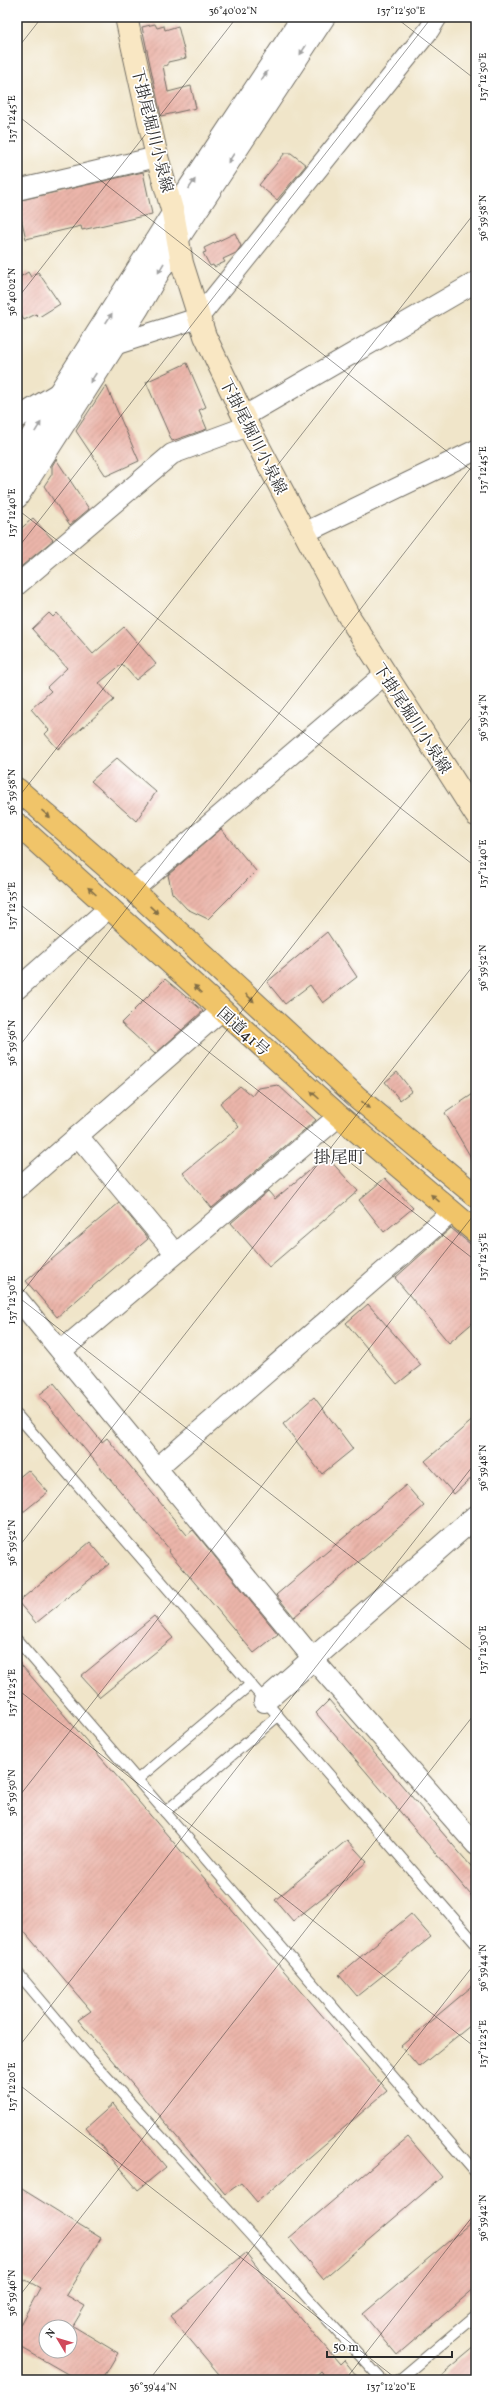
<svg xmlns="http://www.w3.org/2000/svg" width="493" height="2397" viewBox="0 0 493 2397" font-family="Vollkorn,'Noto Serif JP',serif">
<defs>
<pattern id="building-hatch" width="6" height="6" patternUnits="userSpaceOnUse"><rect width="6" height="6" fill="#ebb5aa"/><path d="M-1 1l2-2M0 6l6-6M5 7l2-2" fill="none" stroke="#ca9c92"/></pattern>
</defs>
<rect width="100%" height="100%" fill="#fff"/>
<filter id="ink" filterUnits="userSpaceOnUse"><feTurbulence type="fractalNoise" baseFrequency=".025" numOctaves="2"/><feDisplacementMap in="SourceGraphic" scale="8" xChannelSelector="R" yChannelSelector="G"/><feConvolveMatrix kernelMatrix="1 2 1 2 8 2 1 2 1" color-interpolation-filters="sRGB"/></filter>
<filter id="wash" filterUnits="userSpaceOnUse"><feTurbulence type="fractalNoise" baseFrequency=".012" numOctaves="4" result="noise"/><feDisplacementMap in="SourceGraphic" scale="16" xChannelSelector="R" yChannelSelector="G"/><feGaussianBlur stdDeviation="0.9" result="paint"/><feColorMatrix in="noise" values="0 0 0 0 0 0 0 0 0 0 0 0 0 0 0 0 0 1.4 0 .05"/><feComposite in="paint" operator="in"/></filter>
<g filter="url(#wash)">
<rect width="100%" height="100%" fill="#f0e5c9"/>
<g id="blocks">
<!-- building -->
<g fill="url(#building-hatch)" fill-rule="evenodd">
<polygon points="155,24 157,28 164,26 165,30 178,26 186,58 168,62 168,65 163,66 168,92 191,86 196,108 161,116 142,27"/>
<polygon points="285,153 291,153 306,165 277,200 259,185"/>
<polygon points="143,172 152,214 82,230 81,226 26,239 17,201"/>
<polygon points="235,233 241,246 236,253 223,259 225,262 214,267 213,265 210,266 203,253 206,252 204,248"/>
<polygon points="28,272 31,277 38,272 60,304 39,317 36,314 24,320 17,309 17,279"/>
<polygon points="187,363 206,407 199,410 207,429 172,441 146,382"/>
<polygon points="106,385 139,461 106,476 76,431"/>
<polygon points="56,459 89,509 70,525 44,486 52,474 52,466"/>
<polygon points="33,518 53,540 17,570 17,532"/>
<polygon points="49,613 53,617 57,613 93,654 124,627 156,664 136,680 122,664 99,683 114,700 58,749 45,734 49,730 31,709 51,691 47,687 67,668 32,629"/>
<polygon points="117,758 156,792 136,821 91,781"/>
<polygon points="221,829 256,871 208,919 187,909 172,893 168,875"/>
<polygon points="327,932 357,977 323,1003 310,985 285,1004 267,982"/>
<polygon points="165,979 203,1011 155,1054 121,1023"/>
<polygon points="397,1072 412,1091 400,1100 385,1082"/>
<polygon points="278,1085 316,1120 212,1208 183,1173 239,1127 220,1103 240,1086 252,1096 258,1088"/>
<polygon points="476,1092 476,1166 445,1113"/>
<polygon points="326,1156 358,1191 269,1267 231,1223 268,1191 275,1199"/>
<polygon points="385,1178 413,1208 384,1232 359,1200"/>
<polygon points="119,1203 148,1239 57,1317 26,1281"/>
<polygon points="451,1228 476,1249 476,1320 449,1343 395,1278"/>
<polygon points="368,1304 421,1365 397,1384 346,1323"/>
<polygon points="54,1383 102,1442 107,1438 187,1535 193,1530 278,1634 254,1653 168,1551 170,1550 39,1395"/>
<polygon points="314,1397 353,1449 322,1474 283,1424"/>
<polygon points="476,1417 476,1474 454,1494 425,1461"/>
<polygon points="28,1470 48,1492 17,1517 17,1479"/>
<polygon points="406,1485 424,1506 294,1617 276,1595"/>
<polygon points="90,1542 109,1564 36,1623 18,1602"/>
<polygon points="154,1616 173,1638 100,1697 81,1676"/>
<polygon points="17,1660 387,2091 257,2202 241,2183 225,2194 78,2020 91,2011 17,1923"/>
<polygon points="329,1700 476,1872 476,1901 316,1713"/>
<polygon points="347,1840 367,1862 293,1921 275,1900"/>
<polygon points="411,1914 431,1937 357,1996 339,1975"/>
<polygon points="476,1983 476,2021 419,2067 401,2046"/>
<polygon points="113,2104 166,2167 138,2190 86,2128"/>
<polygon points="408,2137 442,2177 323,2279 289,2238"/>
<path d="M17,2186L101,2238L66,2295L85,2306L73,2326L118,2353L102,2380H78L17,2345V2330L40,2288L17,2275ZM46,2327H70V2351H46Z"/>
<polygon points="476,2218 476,2287 397,2355 363,2314"/>
<polygon points="246,2253 283,2300 284,2299 340,2364 344,2360 360,2380 328,2380 321,2372 312,2380 224,2380 170,2316"/>
<polygon points="476,2346 476,2380 438,2380 447,2372 446,2371"/>
</g>
</g>
</g>
<g filter="url(#ink)">
<use href="#blocks" fill-opacity="0" stroke="#706c62" stroke-width="1"/>
<g fill="none" stroke-linecap="round" stroke-linejoin="round">
<defs>
<g id="service">
<polyline points="17,1415 476,1944"/>
<polyline points="17,1640 476,2173"/>
<polyline points="138,1779 251,1684"/>
<polyline points="165,1812 278,1716"/>
<polyline points="17,1972 87,2055 382,2380"/>
<polyline points="399,2380 476,2315"/>
</g>
<g id="minor">
<polyline points="17,190 157,157"/>
<polyline points="114,345 198,318 429,30 437,17"/>
<polyline points="243,417 476,282"/>
<polyline points="17,418 60,392"/>
<polyline points="304,533 476,450"/>
<polyline points="17,585 172,454 248,426"/>
<polyline points="133,890 385,674"/>
<polyline points="17,989 110,907"/>
<polyline points="78,1136 175,1253"/>
<polyline points="17,1189 221,1011"/>
<polyline points="17,1298 320,1667 476,1845"/>
<polyline points="61,1351 339,1116"/>
<polyline points="157,1468 452,1212"/>
</g>
<g id="tertiary">
<polyline points="17,460 186,193 303,17"/>
<polyline points="17,497 138,308 177,240 324,17"/>
<polyline points="265,1701 476,1516"/>
</g>
<polyline id="secondary" points="126,17 157,157 173,213 182,263 205,336 248,426 348,615 476,815"/>
<g id="trunk">
<polyline points="17,789 133,890 358,1098 476,1196"/>
<polyline points="17,824 339,1116 476,1232"/>
</g>
</defs>
<!-- service casing -->
<use href="#service" stroke="#706c62" stroke-width="12"/>
<!-- minor casing -->
<use href="#minor" stroke="#706c62" stroke-width="22"/>
<!-- tertiary casing -->
<use href="#tertiary" stroke="#706c62" stroke-width="24"/>
<!-- secondary casing -->
<use href="#secondary" stroke="#706c62" stroke-width="24"/>
<!-- trunk casing -->
<use href="#trunk" stroke="#706c62" stroke-width="24"/>
<!-- service -->
<use href="#service" stroke="#fff" stroke-width="10"/>
<!-- minor -->
<use href="#minor" stroke="#fff" stroke-width="20"/>
<!-- tertiary -->
<use href="#tertiary" stroke="#fff" stroke-width="22"/>
<!-- secondary -->
<use href="#secondary" stroke="#f9e7c3" stroke-width="22"/>
<!-- trunk -->
<use href="#trunk" stroke="#f0c469" stroke-width="22"/>
</g>
<!-- one-way arrows -->
<defs><path id="oneway-solid" d="M-6-.8H1V-3.2L6.5 0L1 3.2V.8H-6Z"/></defs>
<g fill="#a0a0a0">
<use href="#oneway-solid" transform="translate(303 50) rotate(123)"/>
<use href="#oneway-solid" transform="translate(264 76) rotate(-56)"/>
<use href="#oneway-solid" transform="translate(231 158) rotate(123)"/>
<use href="#oneway-solid" transform="translate(192 184) rotate(-56)"/>
<use href="#oneway-solid" transform="translate(161 268) rotate(120)"/>
<use href="#oneway-solid" transform="translate(109 318) rotate(-57)"/>
<use href="#oneway-solid" transform="translate(93 378) rotate(123)"/>
<use href="#oneway-solid" transform="translate(38 427) rotate(-58)"/>
</g>
<g fill="#847047">
<use href="#oneway-solid" transform="translate(46 814) rotate(41)"/>
<use href="#oneway-solid" transform="translate(92 891) rotate(-138)"/>
<use href="#oneway-solid" transform="translate(154 910) rotate(43)"/>
<use href="#oneway-solid" transform="translate(198 989) rotate(-137)"/>
<use href="#oneway-solid" transform="translate(250 998) rotate(43)"/>
<use href="#oneway-solid" transform="translate(315 1095) rotate(-138)"/>
<use href="#oneway-solid" transform="translate(366 1105) rotate(40)"/>
<use href="#oneway-solid" transform="translate(435 1198) rotate(-140)"/>
</g>
</g>
<!-- ticks -->
<path fill="none" stroke="#2b2b2b" stroke-width="1" stroke-opacity="0.45" d="M395,17L476,80M17,49L42,17M17,115L476,474M17,299L237,17M17,509L476,867M17,549L432,17M17,799L476,211M17,902L476,1261M17,1049L476,461M17,1296L476,1654M17,1299L476,711M17,1549L476,962M17,1689L476,2048M17,1799L476,1212M17,2049L476,1462M17,2083L398,2380M17,2299L476,1712M149,2380L476,1962M345,2380L476,2212"/>
<g text-anchor="middle" stroke-width="3.5" stroke-linejoin="round" paint-order="stroke">
<!-- street labels -->
<g font-size="16" fill="#2b2b2b" stroke="#fff">
<text transform="translate(153 130) rotate(76)" y="6">下掛尾堀川小泉線</text>
<text transform="translate(254 436) rotate(63)" y="6">下掛尾堀川小泉線</text>
<text transform="translate(413 718) rotate(57)" y="6">下掛尾堀川小泉線</text>
<text transform="translate(244 1031) rotate(42)" y="6">国道41号</text>
</g>
<!-- neighbourhood labels -->
<g font-size="17" fill="#2b2b2b" stroke="#fff">
<text x="339" y="1163">掛尾町</text>
</g>
</g>
<!-- margin -->
<rect width="493" height="2397" fill="none" stroke="#fff" stroke-width="44"/>
<!-- north arrow -->
<g transform="translate(58 2339) rotate(308)"><circle r="19" fill="#ffffff" stroke="#aaaaaa"/>
<path d="M0-3L7 15L0 10L-7 15Z" fill="#d1495b"/>
<text y="-6" font-size="11" font-weight="bold" text-anchor="middle" fill="#2b2b2b">N</text>
</g>
<!-- scale -->
<path d="M327 2351v6h125v-6" fill="none" stroke="#2b2b2b" stroke-width="2"/>
<text x="333" y="2351" font-size="12" fill="#2b2b2b" stroke="#ffffff" stroke-width="3" paint-order="stroke">50 m</text>
<rect x="22" y="22" width="449" height="2353" fill="none" stroke="#2b2b2b" stroke-width="1.5"/>
<g font-size="10" text-anchor="middle" fill="#2b2b2b">
<text x="233" y="14">36°40'02"N</text>
<text x="401" y="14">137°12'50"E</text>
<text transform="translate(482 77) rotate(-90)" y="4">137°12'50"E</text>
<text transform="translate(11 119) rotate(-90)" y="4">137°12'45"E</text>
<text transform="translate(482 218) rotate(-90)" y="4">36°39'58"N</text>
<text transform="translate(11 292) rotate(-90)" y="4">36°40'02"N</text>
<text transform="translate(482 470) rotate(-90)" y="4">137°12'45"E</text>
<text transform="translate(11 513) rotate(-90)" y="4">137°12'40"E</text>
<text transform="translate(482 718) rotate(-90)" y="4">36°39'54"N</text>
<text transform="translate(11 792) rotate(-90)" y="4">36°39'58"N</text>
<text transform="translate(482 864) rotate(-90)" y="4">137°12'40"E</text>
<text transform="translate(11 906) rotate(-90)" y="4">137°12'35"E</text>
<text transform="translate(482 968) rotate(-90)" y="4">36°39'52"N</text>
<text transform="translate(11 1043) rotate(-90)" y="4">36°39'56"N</text>
<text transform="translate(482 1257) rotate(-90)" y="4">137°12'35"E</text>
<text transform="translate(11 1300) rotate(-90)" y="4">137°12'30"E</text>
<text transform="translate(482 1468) rotate(-90)" y="4">36°39'48"N</text>
<text transform="translate(11 1543) rotate(-90)" y="4">36°39'52"N</text>
<text transform="translate(482 1650) rotate(-90)" y="4">137°12'30"E</text>
<text transform="translate(11 1693) rotate(-90)" y="4">137°12'25"E</text>
<text transform="translate(11 1793) rotate(-90)" y="4">36°39'50"N</text>
<text transform="translate(482 1968) rotate(-90)" y="4">36°39'44"N</text>
<text transform="translate(482 2044) rotate(-90)" y="4">137°12'25"E</text>
<text transform="translate(11 2087) rotate(-90)" y="4">137°12'20"E</text>
<text transform="translate(482 2218) rotate(-90)" y="4">36°39'42"N</text>
<text transform="translate(11 2293) rotate(-90)" y="4">36°39'46"N</text>
<text x="153" y="2390">36°39'44"N</text>
<text x="391" y="2390">137°12'20"E</text>
</g>
</svg>
